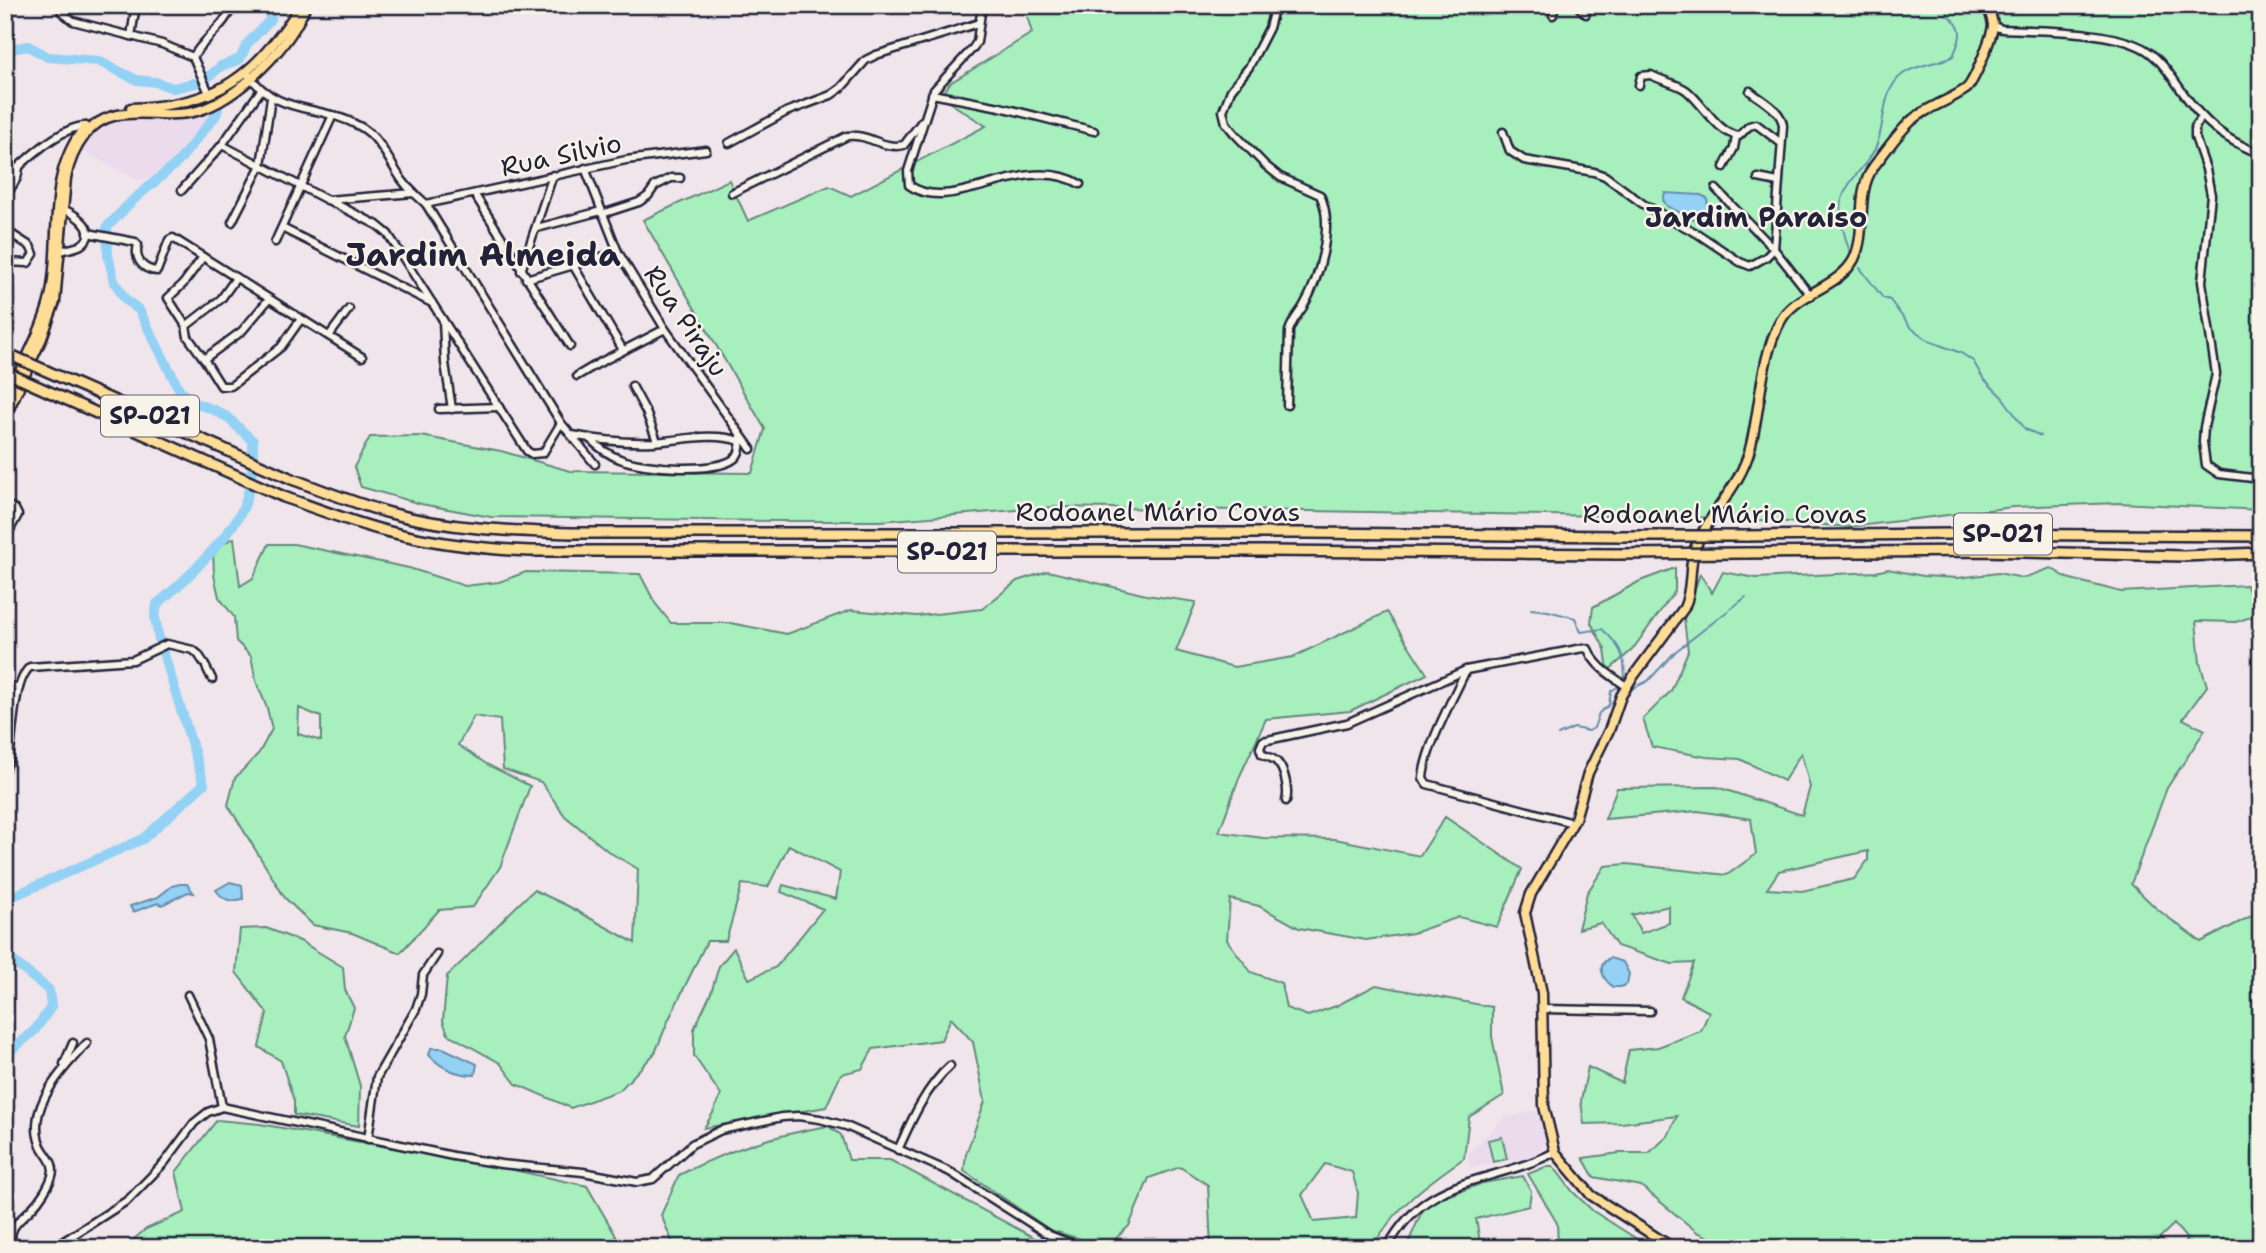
<svg xmlns="http://www.w3.org/2000/svg" width="2266" height="1253" viewBox="0 0 2266 1253" font-family="'Shantell Sans',sans-serif">
<rect width="100%" height="100%" fill="#f0e5eb"/>
<filter id="ink" filterUnits="userSpaceOnUse"><feTurbulence type="fractalNoise" baseFrequency=".0143" numOctaves="2"/><feDisplacementMap in="SourceGraphic" scale="14" xChannelSelector="R" yChannelSelector="G"/><feConvolveMatrix kernelMatrix="1 2 1 2 8 2 1 2 1" color-interpolation-filters="sRGB"/></filter>
<g filter="url(#ink)">
<!-- built -->
<g fill="#ebdbed">
<polygon points="212,108 214,112 165,166 151,179 138,180 78,149 93,130 115,117 192,117"/>
<polygon points="1541,1110 1547,1142 1538,1153 1529,1157 1470,1168 1467,1155 1504,1118"/>
</g>
<!-- green -->
<g fill="#a7f0be" stroke="#64897c" stroke-width="2" fill-rule="evenodd">
<polygon points="1024,5 2261,5 2261,510 2119,503 2013,507 1850,527 1734,518 1055,507 880,521 780,521 491,517 421,504 361,487 354,467 370,437 421,436 501,451 570,471 752,473 765,429 643,220 729,180 748,221 829,186 851,196 986,126 941,97 950,83 1032,33"/>
<path d="M234,538L240,586L253,578L269,544H294L409,568L465,586L499,582L526,572L640,574L655,603L671,623H730L787,634L851,610L917,616L982,609L1017,581L1048,571L1146,595L1196,602L1176,651L1234,667L1293,657L1387,612L1427,674L1350,711L1266,719L1239,778L1219,832L1263,838L1335,839L1420,856L1445,817L1522,869L1497,927L1459,917L1413,933L1366,940L1299,928L1259,906L1230,899L1227,940L1251,972L1281,983L1286,1008L1308,1016L1336,1006L1376,985L1492,1007V1037L1504,1095L1469,1117L1464,1158C1425,1185 1396,1206 1372,1248H1211L1208,1185L1180,1167L1149,1178L1129,1226L1107,1247L1050,1230L964,1171L966,1154L985,1101L973,1042L951,1018L941,1040L873,1049L862,1069L841,1074L826,1107L704,1128L713,1113L721,1095L694,1056V1029L711,993L719,966L734,948L749,979L776,967L823,909L781,892L783,885L836,899L840,872L789,845L768,887L742,884L726,941H707L668,1021L655,1053L620,1090L571,1108L516,1084L500,1063L448,1034L443,1021L447,976C478,948 503,917 534,890L566,905L635,943L638,869L609,852L565,816L541,782L503,769L500,720L474,716L458,745L488,765L530,786L500,867L473,907L439,910L400,953L352,933L313,925L285,898L228,805L235,778L259,753L272,729L267,708L256,681L251,656L236,641L234,617L219,597L214,575L213,548ZM299,708L321,717V741L298,734ZM1325,1164L1352,1172L1358,1193L1356,1218L1314,1222L1302,1195Z"/>
<polygon points="1675,568 1675,591 1632,650 1608,671 1605,649 1591,623 1593,607 1640,581"/>
<path d="M2051,568L2067,578L2121,592L2246,585L2260,614L2236,622L2196,621L2200,663L2207,686L2183,719L2205,730L2167,788L2131,884L2157,909L2201,942L2261,911V1248H2181L2187,1239L2174,1224L2149,1248H1734L1697,1232L1641,1186L1594,1177L1583,1158L1620,1153H1649L1668,1136L1677,1116L1622,1123L1584,1124L1581,1101L1588,1067L1622,1083L1629,1050L1658,1047L1701,1031L1709,1012L1681,997L1694,963L1672,964L1617,946L1601,923L1578,929L1587,893L1605,866L1627,864L1727,875L1756,854L1751,819L1698,811L1605,819L1617,788L1717,787L1802,815L1810,787L1801,753L1784,781L1740,759L1706,757L1652,747L1643,719L1671,691L1688,651L1684,619L1700,574L1712,593L1723,572L1756,578L1876,572L1888,569L1923,576L1958,578L1998,573L2023,578ZM1868,851V860L1854,879L1802,891L1767,889L1779,871ZM1669,906V923L1641,933L1632,915Z"/>
<polygon points="266,928 300,941 343,967 345,990 354,1008 345,1036 360,1086 359,1126 294,1115 294,1101 281,1061 259,1047 267,1013 236,972 240,929"/>
<polygon points="217,1120 260,1124 509,1169 587,1186 623,1248 123,1248 146,1229 185,1212 176,1172"/>
<path d="M828,1126L841,1135L849,1160H890L1053,1248H983L967,1243L897,1241L869,1243L861,1248H675L661,1215L679,1175C731,1149 770,1136 828,1126Z"/>
<polygon points="1502,1137 1507,1159 1493,1162 1488,1140"/>
<polygon points="1548,1166 1553,1166 1573,1192 1593,1211 1651,1248 1551,1248 1558,1245 1557,1223 1528,1174"/>
<polygon points="1523,1176 1531,1191 1529,1206 1476,1219 1481,1248 1406,1248 1425,1204 1483,1183"/>
</g>
<!-- water -->
<g fill="#93d2f5" stroke="#668cab" stroke-width="2">
<polygon points="1665,193 1701,195 1707,198 1708,207 1702,224 1667,206 1663,200"/>
<path d="M230,882L242,885L243,899C230,902 224,901 216,890Z"/>
<polygon points="180,884 187,884 194,893 188,892 162,905 158,903 133,912 130,906 158,897 172,886"/>
<path d="M1610,958L1623,962L1629,974L1627,984L1621,987H1613C1603,979 1595,965 1610,958Z"/>
<path d="M431,1048H443L477,1064L475,1075C457,1075 441,1068 429,1055Z"/>
</g>
<g fill="none" stroke-linecap="round" stroke-linejoin="round">
<!-- stream -->
<g stroke="#668cab" stroke-width="2">
<path d="M1850,252C1845,238 1839,219 1841,204C1844,183 1865,168 1875,149C1885,129 1881,101 1895,82C1907,64 1936,65 1953,56C1961,38 1966,28 1947,15L1948,5"/>
<polyline points="1860,268 1883,298 1890,300 1910,327 1929,341 1961,353 1973,361 1983,378 2003,398 2025,429 2041,436"/>
<path d="M1531,609L1548,611L1575,618L1581,632L1602,629C1619,644 1627,657 1624,681"/>
<polyline points="1631,689 1648,681 1676,651 1746,597"/>
<polyline points="1558,735 1574,728 1589,731 1594,728 1599,713 1609,705 1611,691 1621,685"/>
<polyline points="2131,1247 2131,1248"/>
</g>
<!-- river -->
<g stroke="#93d2f5" stroke-width="10">
<polyline points="5,50 28,46 48,57 98,61 137,80 156,82 173,88 195,83"/>
<polyline points="206,79 221,66 240,59 247,44 271,19 266,5"/>
<path d="M159,640L155,617L157,604C182,584 232,535 244,506C252,485 253,463 253,441L227,417L212,409L192,402L179,389L139,310L125,299L114,281L108,255L107,227L133,200L177,163L216,115L218,109"/>
<polyline points="5,904 9,898 143,839 204,784 162,648"/>
<polyline points="5,947 9,958 49,990 51,1007 35,1030 9,1052 5,1062"/>
</g>
<defs>
<g id="minor">
<polyline points="59,5 62,12 73,21 162,44 193,57 209,93"/>
<path d="M982,5L977,42L973,48L934,90L908,171L909,185C952,217 1023,151 1080,184"/>
<path d="M1275,5L1269,28L1249,67L1231,90L1223,111L1226,123L1234,133L1265,165L1280,177L1320,195C1335,225 1319,280 1303,307C1297,316 1292,321 1289,331L1287,405"/>
<polyline points="1577,5 1586,14"/>
<polyline points="5,9 15,5"/>
<polyline points="1604,9 1606,5"/>
<polyline points="1553,15 1555,5"/>
<path d="M1993,26L2002,29C2041,31 2113,30 2146,50C2169,65 2182,97 2202,116C2217,133 2240,146 2261,154"/>
<polyline points="131,36 136,5"/>
<path d="M193,57C204,38 225,26 233,5"/>
<path d="M247,73C280,118 318,102 361,127C386,141 392,175 414,193"/>
<path d="M1639,85L1641,76L1651,75C1662,81 1676,83 1686,90C1702,102 1718,134 1739,136L1749,126L1756,124L1781,143"/>
<polyline points="932,94 1000,107 1094,131"/>
<polyline points="2202,117 2195,127 2195,137 2206,169 2211,195 2202,282 2216,374 2204,427 2203,442 2206,465 2219,474 2261,479"/>
<path d="M1503,132L1510,151L1524,160L1594,172L1605,176L1643,204L1698,234L1740,262L1750,266L1766,257L1774,249L1783,126C1782,110 1762,101 1750,91"/>
<polyline points="729,143 786,112 831,95 841,88 866,60 876,55 979,23"/>
<polyline points="222,145 327,200 414,193 426,204 561,423 595,464"/>
<polyline points="1724,167 1734,148 1736,137"/>
<polyline points="585,168 618,252 665,329 751,449"/>
<polyline points="1758,178 1778,182"/>
<path d="M5,181C21,163 61,126 86,126"/>
<polyline points="1716,189 1774,249 1811,296"/>
<polyline points="182,190 222,145 261,90"/>
<path d="M732,193L847,136C868,133 883,150 904,145L922,121"/>
<polyline points="475,195 570,346"/>
<polyline points="5,198 17,178 19,168"/>
<polyline points="328,200 377,225 388,234 527,451 532,454 543,453 561,423"/>
<polyline points="426,204 626,160 706,150"/>
<polyline points="602,214 639,202 648,196 655,186 671,178 680,178"/>
<polyline points="232,222 261,165 271,98"/>
<polyline points="282,228 432,303"/>
<polyline points="537,228 601,211"/>
<polyline points="5,230 30,246 34,254 28,263 5,262"/>
<path d="M88,233L135,242L138,245C134,258 142,270 157,271L169,240L173,238L362,357"/>
<polyline points="275,242 333,115"/>
<path d="M60,251C67,249 76,248 81,245C101,231 75,214 63,209"/>
<polyline points="203,257 183,284 168,298 186,326 221,299 236,278"/>
<polyline points="573,265 623,350"/>
<polyline points="521,271 553,175"/>
<polyline points="526,279 618,252"/>
<polyline points="443,321 445,363 452,409"/>
<polyline points="186,326 188,337 204,359 242,331 269,299"/>
<polyline points="329,336 349,309"/>
<polyline points="204,359 221,386 231,386 281,347 301,319"/>
<polyline points="577,376 599,363 665,329"/>
<polyline points="632,386 646,412 657,441"/>
<polyline points="439,409 499,407"/>
<path d="M572,435C597,440 628,443 654,442C683,440 711,432 740,441"/>
<path d="M589,438C598,447 609,455 620,459C641,468 722,475 737,456C741,450 741,442 740,435"/>
<polyline points="5,504 15,509 18,515 5,539"/>
<polyline points="206,667 212,679"/>
<polyline points="5,686 19,687"/>
<path d="M5,769L9,760C13,737 13,681 30,667L133,660L167,644L193,650L198,654L204,663"/>
<path d="M1286,801C1289,791 1285,770 1277,762C1274,758 1267,757 1262,754L1260,748L1263,741L1347,723L1466,670"/>
<path d="M1573,823L1427,784L1423,778C1426,746 1452,701 1466,670L1583,648L1588,649C1596,668 1611,675 1626,686"/>
<polyline points="188,995 209,1039 222,1107"/>
<polyline points="1543,1009 1650,1011"/>
<polyline points="64,1064 73,1043"/>
<polyline points="368,1139 377,1077 416,1009 421,994 423,975 437,954"/>
<path d="M898,1150C911,1121 926,1087 950,1066"/>
<path d="M13,1248C6,1227 20,1221 32,1208C40,1200 49,1186 52,1176C56,1163 46,1156 41,1146C24,1109 64,1067 87,1043"/>
<polyline points="53,1248 128,1200 165,1162 194,1123 208,1112 222,1107 453,1156 501,1164 583,1172 637,1182 653,1179 692,1144 721,1130 782,1117 798,1116 820,1119 846,1126 950,1172 1049,1235 1083,1248"/>
<path d="M1387,1248C1428,1172 1489,1186 1555,1152"/>
</g>
<g id="major">
<path d="M131,108C191,106 233,93 272,45C283,32 293,20 300,5"/>
<path d="M5,402C20,370 42,332 50,298C63,240 44,177 85,127"/>
<path d="M5,417L42,338L55,302L66,178C69,162 75,148 85,135C114,98 159,122 197,111C239,99 291,45 306,5"/>
<path d="M1673,1248L1591,1195L1555,1152L1544,1106L1542,993L1525,913L1531,894L1575,819L1588,773L1610,728L1621,696L1632,678L1684,608C1694,587 1687,563 1698,541C1713,510 1741,484 1750,449C1761,407 1760,358 1781,320C1797,292 1839,288 1854,259C1868,229 1854,194 1874,166C1886,151 1897,134 1911,121C1927,107 1949,101 1966,89C1974,83 1992,36 1993,26C1993,20 1989,11 1987,5"/>
</g>
<g id="highway">
<path d="M292,479C324,491 356,504 390,513C449,529 512,531 573,533H1310L1620,536"/>
<path d="M284,497C318,509 351,522 386,531C433,543 482,549 530,551H1263L1617,554"/>
<polyline points="1745,536 1951,534 2261,536"/>
<polyline points="1745,553 1983,551 2183,556 2261,553"/>
</g>
</defs>
<!-- minor casing -->
<use href="#minor" stroke="#22223b" stroke-width="11"/>
<!-- major casing -->
<use href="#major" stroke="#22223b" stroke-width="13"/>
<!-- highway casing -->
<use href="#highway" stroke="#22223b" stroke-width="14"/>
<!-- minor -->
<use href="#minor" stroke="#f7f3e8" stroke-width="6"/>
<!-- major -->
<use href="#major" stroke="#ffdd96" stroke-width="8"/>
<!-- highway -->
<use href="#highway" stroke="#ffdd96" stroke-width="9"/>
<defs>
<g id="highway-bridge">
<polyline points="8,354 292,479"/>
<polyline points="5,372 284,497"/>
<polyline points="1620,536 1745,536"/>
<polyline points="1617,554 1745,553"/>
</g>
</defs>
<!-- highway-bridge casing -->
<use href="#highway-bridge" stroke="#22223b" stroke-width="14" stroke-linecap="butt"/>
<!-- highway-bridge -->
<use href="#highway-bridge" stroke="#ffdd96" stroke-width="9"/>
</g>
</g>
<g text-anchor="middle" stroke-width="5" stroke-linejoin="round" paint-order="stroke">
<!-- shield labels -->
<g fill="#f7f3e8" stroke="#62616f" stroke-width="2">
<rect x="101" y="395.5" width="98" height="41" rx="5"/>
<rect x="1954" y="513.5" width="98" height="41" rx="5"/>
<rect x="898" y="531.5" width="98" height="41" rx="5"/>
</g>
<g font-size="24" font-weight="bold" fill="#22223b">
<text x="150" y="424">SP-021</text>
<text x="2003" y="542">SP-021</text>
<text x="947" y="560">SP-021</text>
</g>
<!-- street labels -->
<g font-size="26" fill="#22223b" stroke="#f7f3e8">
<text transform="translate(561 155) rotate(-12)" y="9">Rua Silvio</text>
<text transform="translate(686 321) rotate(56)" y="9">Rua Piraju</text>
<text x="1158" y="521">Rodoanel Mário Covas</text>
<text x="1725" y="523">Rodoanel Mário Covas</text>
</g>
<!-- neighbourhood labels -->
<g font-size="28" font-weight="bold" fill="#22223b" stroke="#f7f3e8">
<text x="1756" y="227">Jardim Paraíso</text>
</g>
<!-- district labels -->
<g font-size="33" font-weight="bold" fill="#22223b" stroke="#f7f3e8">
<text x="483" y="266">Jardim Almeida</text>
</g>
</g>
<!-- margin -->
<rect width="2266" height="1253" fill="none" stroke="#f7f3e8" stroke-width="28"/>
<rect x="14" y="14" width="2238" height="1225" fill="none" stroke="#22223b" stroke-width="2.5" filter="url(#ink)"/>
</svg>
